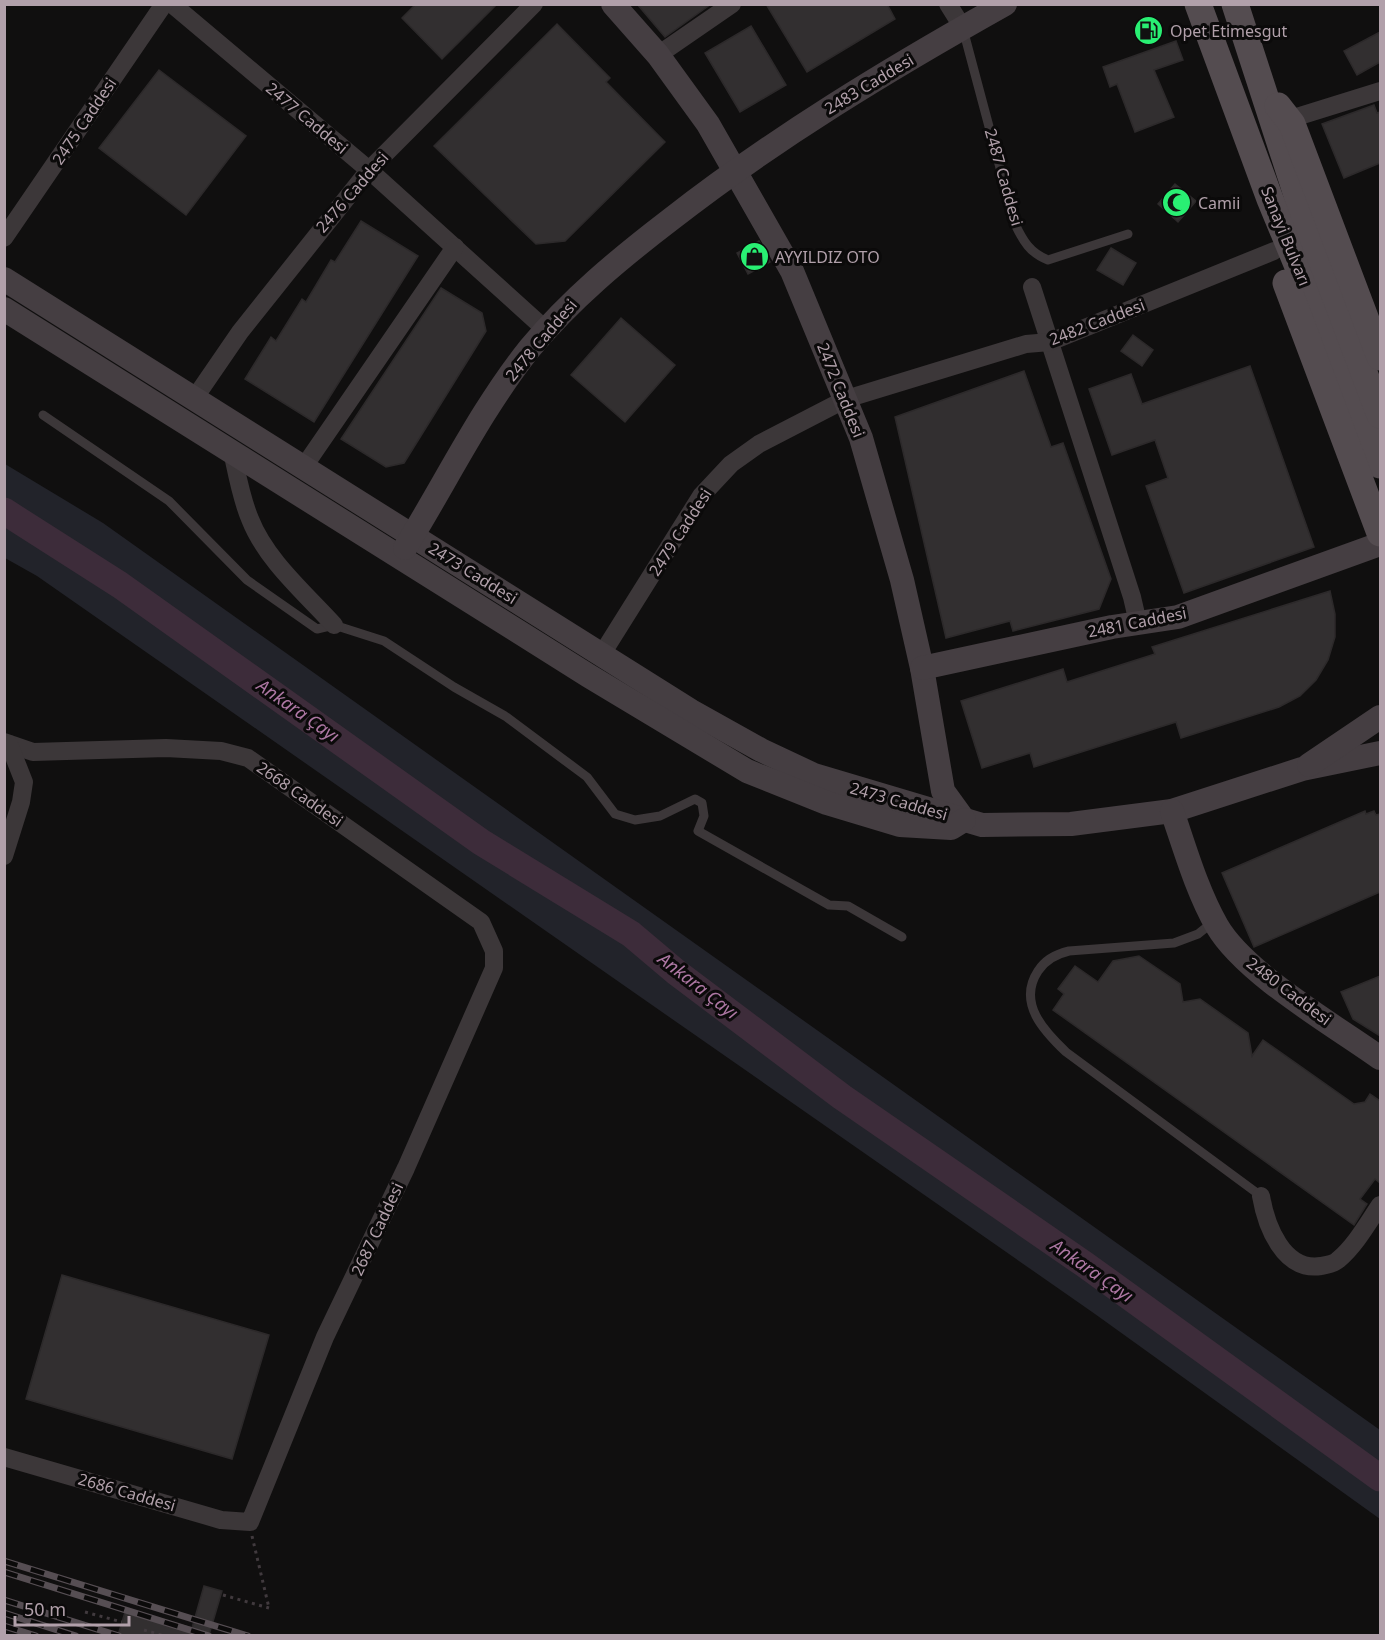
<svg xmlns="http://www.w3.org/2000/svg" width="1385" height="1640" viewBox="0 0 1385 1640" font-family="'Noto Sans',sans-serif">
<rect width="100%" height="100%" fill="#100f0f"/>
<!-- green -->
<polygon fill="#22232a" points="5,464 103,523 1380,1430 1380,1519 1095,1314 37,576 5,558"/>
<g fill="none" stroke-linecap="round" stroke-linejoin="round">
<!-- river -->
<polyline stroke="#3d2c3a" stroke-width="27" points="4,511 120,585 481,842 631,934 676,972 842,1097 1084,1264 1380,1478"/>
</g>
<!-- building -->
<g fill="#322f30" stroke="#2c292a" stroke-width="1.5">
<polygon points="416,4 497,4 442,59 402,18"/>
<polygon points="637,4 711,4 665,37"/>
<polygon points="766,4 887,4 895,19 807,72"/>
<polygon points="557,24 610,78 606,82 665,142 565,241 536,244 434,146"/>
<polygon points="751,26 786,85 740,112 705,53"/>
<polygon points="1380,32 1380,62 1357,75 1344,51"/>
<polygon points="1176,41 1183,60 1154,70 1174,117 1135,132 1117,84 1110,87 1103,67"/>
<polygon points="159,70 246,136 186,215 99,148"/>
<polygon points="1374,105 1377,113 1380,112 1380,163 1344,178 1322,124"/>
<polygon points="1175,184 1196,201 1178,222 1158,204"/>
<polygon points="361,221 418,256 314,422 245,379 271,337 276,341 302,299 306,302 331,260 335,262"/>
<polygon points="759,241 770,262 748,274 737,253"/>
<polygon points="1111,248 1136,263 1123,285 1097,270"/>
<polygon points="441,288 482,313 486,331 404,463 386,467 341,439"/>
<polygon points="621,318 675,365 625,422 571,375"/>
<polygon points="1133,335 1153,350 1142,366 1121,351"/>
<polygon points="1250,366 1314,547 1184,593 1146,486 1168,478 1155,440 1112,455 1089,389 1131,374 1142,404"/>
<polygon points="1024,371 1051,447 1063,443 1111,579 1099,609 1013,631 1010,621 946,638 895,417"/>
<polygon points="1330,591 1335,614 1335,637 1328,660 1316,680 1300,696 1279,707 1181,738 1176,722 1034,767 1030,753 982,768 961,701 1063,669 1067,682 1155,654 1152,647"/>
<polygon points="1365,811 1366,814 1374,811 1376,815 1380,814 1380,892 1254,947 1222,873"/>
<polygon points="1139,956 1180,984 1183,1002 1200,999 1248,1033 1252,1056 1263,1040 1354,1104 1365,1102 1370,1094 1380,1101 1380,1183 1375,1179 1360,1199 1367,1204 1354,1225 1053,1010 1064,994 1058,989 1075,966 1098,982 1113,961"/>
<polygon points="1380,976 1380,1036 1353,1019 1341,992"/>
<polygon points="62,1275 269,1335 232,1459 26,1399"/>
<polygon points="204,1586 222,1591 209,1635 118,1635 126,1609 192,1628"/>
</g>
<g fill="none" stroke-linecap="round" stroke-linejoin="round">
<!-- path -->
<g stroke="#413a3e" stroke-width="3" stroke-dasharray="3 4.5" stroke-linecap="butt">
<polyline points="252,1536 269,1608"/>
<polyline points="223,1595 269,1608"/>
<polyline points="85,1612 122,1622"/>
<polyline points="144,1630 165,1636"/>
</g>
<!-- lane -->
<g stroke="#3c3739" stroke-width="9">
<path d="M963,29L1015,224C1023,241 1030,253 1048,260L1128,234"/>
<polyline points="43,415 169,501 247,580 317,629 334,625 384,641 454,687 505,716 587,777 615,814 635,820 660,816 695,799 702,803 704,816 698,831 829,905 848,906 902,937"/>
<path d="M1213,922L1198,934L1174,943L1069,951C1056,954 1045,960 1038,971C1017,1003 1044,1031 1066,1052L1261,1196"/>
</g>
<!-- street -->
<g stroke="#3c3739" stroke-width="18">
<polyline points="172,4 369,170 546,330"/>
<polyline points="948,4 963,28"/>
<polyline points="658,55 732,4"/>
<polyline points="1290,119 1380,91"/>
<polyline points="4,238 164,4"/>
<polyline points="1032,287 1132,597 1138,623"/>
<polyline points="194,399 240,332 369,170 534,4"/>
<path d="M232,451C237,474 241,498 250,519C266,560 305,593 334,625"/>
<polyline points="303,468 455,247"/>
<polyline points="602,654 701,496 731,464 759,444 846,399 1026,344 1050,342 1274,251"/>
<polyline points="4,742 33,752 166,748 221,751 248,758 481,922 494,951 494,968 406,1168 325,1337 250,1522 221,1520 4,1457"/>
<polyline points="4,856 21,802 24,782 9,744"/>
<path d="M1261,1196C1266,1225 1283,1272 1321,1266C1326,1265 1334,1264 1338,1260C1355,1246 1368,1223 1380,1205"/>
</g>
<!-- secondary -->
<g stroke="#453e42" stroke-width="24">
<polyline points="613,4 658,55 708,124 792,271 861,438 902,580 922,668 943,791 964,820"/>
<polyline points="4,279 691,711 761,750 814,775 982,825 1071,824 1172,811 1302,769 1380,753"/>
<polyline points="4,309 589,676 747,771 827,803 900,825 951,828 964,820"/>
<path d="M405,548C446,482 481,409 530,348C571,299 619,259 670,220C775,138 889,69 1005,4"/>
<polyline points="922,668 1112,627 1178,617 1380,544"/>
<polyline points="1309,765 1380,717"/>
<path d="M1172,811C1185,849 1197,891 1217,926C1245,974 1334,1025 1380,1058"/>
</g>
<!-- primary -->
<g stroke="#544c50" stroke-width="27">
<polyline points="1198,4 1270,199 1380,465"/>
<polyline points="1235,4 1297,195 1380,415"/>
<polyline points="1278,106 1292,124 1380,357"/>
<polyline points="1286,283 1380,533"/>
</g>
<defs>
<g id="rail">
<polyline points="4,1561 248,1636"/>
<polyline points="4,1572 209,1636"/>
<polyline points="4,1600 119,1636"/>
<polyline points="4,1613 76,1636"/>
<polyline points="4,1626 36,1636"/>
</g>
</defs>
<!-- rail casing -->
<use href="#rail" stroke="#564e53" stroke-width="7"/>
<!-- rail -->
<use href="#rail" stroke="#0b0a0a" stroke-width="4.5" stroke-dasharray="14" stroke-linecap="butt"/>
</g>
<!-- icons -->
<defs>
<symbol id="fuel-disc" viewBox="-11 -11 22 22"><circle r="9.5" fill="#29ef73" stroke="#0b0a0a"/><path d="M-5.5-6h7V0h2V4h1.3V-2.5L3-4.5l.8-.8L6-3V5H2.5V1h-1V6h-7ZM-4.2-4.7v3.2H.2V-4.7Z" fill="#111"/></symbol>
<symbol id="mosque-disc" viewBox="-11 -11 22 22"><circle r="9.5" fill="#29ef73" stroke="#0b0a0a"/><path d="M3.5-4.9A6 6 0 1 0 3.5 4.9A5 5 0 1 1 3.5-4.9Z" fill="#111"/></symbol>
<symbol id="shop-disc" viewBox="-11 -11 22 22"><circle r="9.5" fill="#29ef73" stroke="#0b0a0a"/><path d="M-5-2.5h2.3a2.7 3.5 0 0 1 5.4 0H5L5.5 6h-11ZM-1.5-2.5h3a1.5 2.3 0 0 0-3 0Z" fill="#111"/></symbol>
</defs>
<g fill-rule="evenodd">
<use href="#fuel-disc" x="1132" y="14" width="33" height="33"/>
<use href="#mosque-disc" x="1160" y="186" width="33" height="33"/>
<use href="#shop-disc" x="738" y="240" width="33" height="33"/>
</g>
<g text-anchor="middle" stroke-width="6" stroke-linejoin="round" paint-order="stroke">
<!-- poi labels -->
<g font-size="16" fill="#b1a0aa" stroke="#0b0a0a" text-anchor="start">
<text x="1170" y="37">Opet Etimesgut</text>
<text x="1198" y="209">Camii</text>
<text x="775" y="263">AYYILDIZ OTO</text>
</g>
<!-- street labels -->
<g font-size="16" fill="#b1a0aa" stroke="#0b0a0a">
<text transform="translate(869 84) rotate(-31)" y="6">2483 Caddesi</text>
<text transform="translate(307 118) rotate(40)" y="6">2477 Caddesi</text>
<text transform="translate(84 121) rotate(-56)" y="6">2475 Caddesi</text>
<text transform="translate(1004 177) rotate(74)" y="6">2487 Caddesi</text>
<text transform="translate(352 192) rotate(-49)" y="6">2476 Caddesi</text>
<text transform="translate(1286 236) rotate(68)" y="6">Sanayi Bulvarı</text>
<text transform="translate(1097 322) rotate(-21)" y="6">2482 Caddesi</text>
<text transform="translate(541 340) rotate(-50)" y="6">2478 Caddesi</text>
<text transform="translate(841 390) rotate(68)" y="6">2472 Caddesi</text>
<text transform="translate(680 532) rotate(-57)" y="6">2479 Caddesi</text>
<text transform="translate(473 573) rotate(32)" y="6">2473 Caddesi</text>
<text transform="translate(1137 622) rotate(-11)" y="6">2481 Caddesi</text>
<text transform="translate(300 794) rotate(35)" y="6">2668 Caddesi</text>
<text transform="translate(899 801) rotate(16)" y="6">2473 Caddesi</text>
<text transform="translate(1289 991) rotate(37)" y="6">2480 Caddesi</text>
<text transform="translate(377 1229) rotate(-65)" y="6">2687 Caddesi</text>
<text transform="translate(127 1492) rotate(16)" y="6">2686 Caddesi</text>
</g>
<!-- water labels -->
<g font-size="18" font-style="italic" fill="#ad77a3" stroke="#0b0a0a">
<text transform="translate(298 711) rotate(35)" y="6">Ankara Çayı</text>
<text transform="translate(698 986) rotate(38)" y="6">Ankara Çayı</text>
<text transform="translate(1092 1271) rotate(35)" y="6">Ankara Çayı</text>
</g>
</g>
<!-- border -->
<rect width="1385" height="1640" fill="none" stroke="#b1a0aa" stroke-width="12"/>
<!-- scale -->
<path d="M15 1616v9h114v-9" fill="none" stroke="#b1a0aa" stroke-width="3"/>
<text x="24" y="1616" font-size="18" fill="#b1a0aa" stroke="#0b0a0a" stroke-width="4.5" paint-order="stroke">50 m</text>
</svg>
